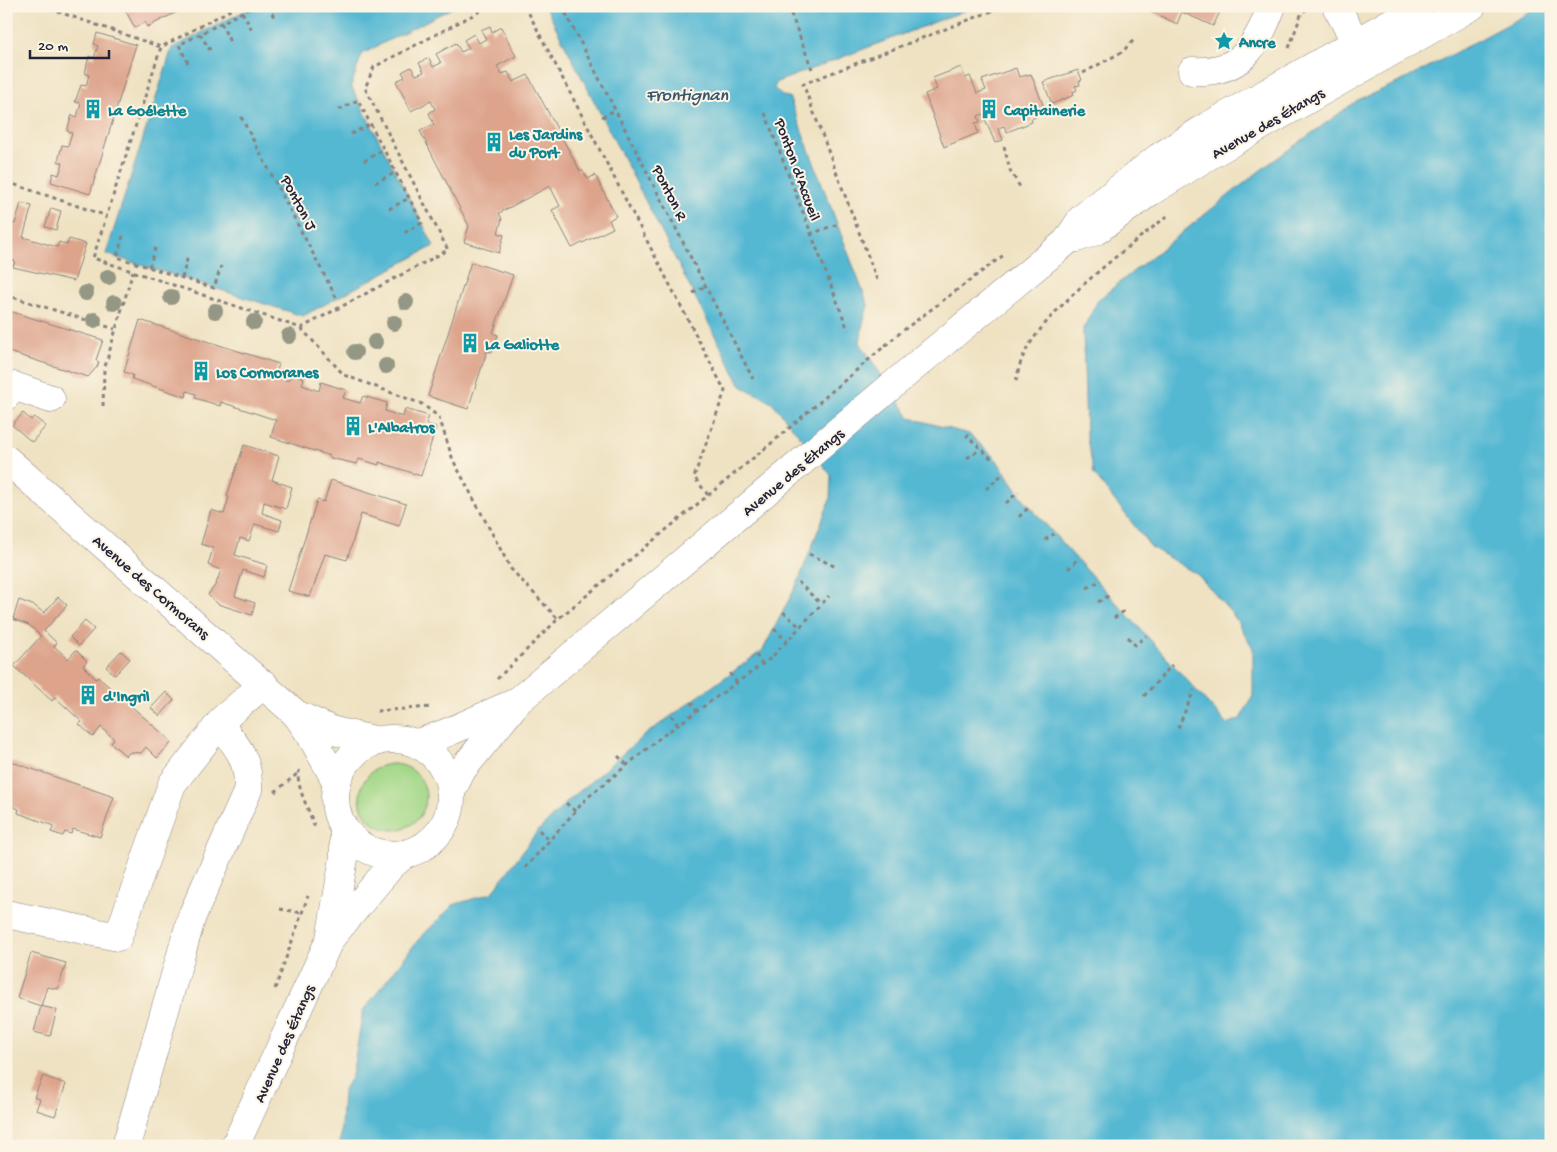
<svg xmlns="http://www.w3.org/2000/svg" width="1557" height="1152" viewBox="0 0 1557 1152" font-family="'Gochi Hand',sans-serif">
<rect width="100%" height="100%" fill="#fcf5e5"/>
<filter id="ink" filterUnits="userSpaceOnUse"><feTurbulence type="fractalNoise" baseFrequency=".02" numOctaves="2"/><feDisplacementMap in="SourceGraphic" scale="10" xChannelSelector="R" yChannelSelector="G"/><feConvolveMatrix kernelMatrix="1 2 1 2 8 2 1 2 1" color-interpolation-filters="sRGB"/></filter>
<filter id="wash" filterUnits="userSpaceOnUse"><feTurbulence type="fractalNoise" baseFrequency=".0096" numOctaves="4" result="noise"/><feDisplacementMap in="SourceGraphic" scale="20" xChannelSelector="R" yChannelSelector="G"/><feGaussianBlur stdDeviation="1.12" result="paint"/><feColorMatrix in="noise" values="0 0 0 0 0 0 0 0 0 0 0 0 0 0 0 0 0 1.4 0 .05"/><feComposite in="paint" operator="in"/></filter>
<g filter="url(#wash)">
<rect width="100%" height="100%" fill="#efe2c2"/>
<!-- green -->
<circle fill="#a3d888" stroke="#627d62" cx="393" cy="797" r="33"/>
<!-- water -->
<g fill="#54b8d3" stroke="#3b6d87">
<polygon points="254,6 456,6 362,54 351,86 434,246 303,316 106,254 172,48"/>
<polygon points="545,6 977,6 777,82 774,88 782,96 789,97 868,305 863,323 860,343 910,418 969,434 996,459 1021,496 1061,542 1227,724 1240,719 1253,696 1253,648 1234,616 1198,575 1151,547 1094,474 1086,434 1083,329 1098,300 1130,274 1262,169 1358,100 1404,80 1542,6 1551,6 1551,1146 340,1146 343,1091 352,1076 363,1011 418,940 453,905 492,893 536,833 566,803 642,737 763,650 798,582 830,500 831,475 772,402 741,386"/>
</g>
<g id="blocks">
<!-- building -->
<g fill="#dda38b">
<polygon points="123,6 189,6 147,27 145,22 135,28"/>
<polygon points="1148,6 1232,6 1230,11 1222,8 1213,26 1182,12 1177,24 1146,9"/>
<polygon points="490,26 492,32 501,27 516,56 497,66 501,74 508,72 513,82 528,75 580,171 582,170 588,179 595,175 616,216 609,220 613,228 572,248 552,210 560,206 550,186 499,213 502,219 498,233 504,235 499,253 464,242 469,226 420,131 434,124 429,113 435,109 431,101 411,111 396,81 405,77 402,72 411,67 416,75 424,72 419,63 429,58 433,67 441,63 436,54 456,43 461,52 469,48 464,40 474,34 479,43 486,39 481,30"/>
<polygon points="97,33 136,45 90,194 51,182 53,173 59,175 63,163 58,161 62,145 68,146 69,142 72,133 67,131 72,115 77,117 81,103 75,102 81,85 86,86 89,75 85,73 89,56 94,58 98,46 94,44"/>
<polygon points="961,67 965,78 970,76 977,93 986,90 982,80 1016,68 1019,77 1031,74 1044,107 1034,111 1036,117 1031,119 1032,122 1007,132 1004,126 998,128 1003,140 995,143 983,114 978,116 980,122 975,123 978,133 944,147 925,94 937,89 933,78"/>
<polygon points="1078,70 1082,80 1079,81 1080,85 1075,86 1077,90 1073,92 1074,95 1052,104 1043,82"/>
<polygon points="21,203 32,206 23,237 57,247 59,242 67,245 69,239 86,244 74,281 13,267 15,261 6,258 6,221 15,224"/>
<polygon points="51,208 61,211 56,230 45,227"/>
<polygon points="471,262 513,275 493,333 498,335 492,352 487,351 468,409 428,396"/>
<polygon points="6,310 103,340 96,360 99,362 97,367 88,377 6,351"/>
<polygon points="140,320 279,364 275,377 289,381 291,373 304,378 302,385 319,391 321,382 346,390 343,398 360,403 363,396 387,403 385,411 403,417 405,409 429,416 426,424 436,427 421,476 379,462 379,465 359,459 357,464 330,458 330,456 271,437 276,420 221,402 220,406 208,402 195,398 196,394 187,391 186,397 132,379 133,375 124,372"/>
<polygon points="23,413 31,420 34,417 46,426 32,442 12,425"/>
<polygon points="244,445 279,456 272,480 292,487 286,509 264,502 262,513 282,520 279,531 255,524 249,541 240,538 235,555 267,565 264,577 243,570 235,596 255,603 252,615 218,604 208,595 216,584 221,570 208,565 213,548 201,544 211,510 224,514 229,497 227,496"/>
<polygon points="331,480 406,504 399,526 361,514 347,560 325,554 310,597 288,591 317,500 324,502"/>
<polygon points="58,597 67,605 44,631 57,643 54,646 68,659 76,650 87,661 83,666 96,679 98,677 172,742 157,758 146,747 141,753 130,752 126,756 111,743 114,739 101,727 93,737 79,724 82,722 55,697 52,701 14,666 41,636 29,625 13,619 19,600 35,606 44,613"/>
<polygon points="85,621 94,629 79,646 70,637"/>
<polygon points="121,651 130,659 115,675 106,667"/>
<polygon points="166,692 174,700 160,716 151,708"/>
<polygon points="6,760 114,797 100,837 73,829 71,834 65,832 63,836 51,832 54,826 18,813 19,809 6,804"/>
<polygon points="31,953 66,963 58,989 47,987 41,1006 17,998"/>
<polygon points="41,1006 57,1010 50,1036 34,1032"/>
<polygon points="43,1076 66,1084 55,1116 36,1110 40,1099 34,1097"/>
</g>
</g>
</g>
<g filter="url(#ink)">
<use href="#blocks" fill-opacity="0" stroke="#88827e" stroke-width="1"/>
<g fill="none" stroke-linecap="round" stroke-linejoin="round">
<defs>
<g id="minor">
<polyline points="1336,6 1364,57"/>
<path d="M1192,71C1240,74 1256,48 1272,6"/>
<polyline points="1077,238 1096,231 1150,192 1210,155 1472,6"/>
<polyline points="6,396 14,386 51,399"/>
<polyline points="6,459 296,714 310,734 337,783"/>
<polyline points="296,714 334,731 378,741"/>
<circle cx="393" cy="797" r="58"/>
<path d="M416,743C451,734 483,715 517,702"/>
<polyline points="451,792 462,770 518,701 914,367 1066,242 1082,218 1159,157 1208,126 1420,6"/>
<polyline points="6,914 118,937 172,784 223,719 264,684"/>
<polyline points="330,939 391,866 405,854"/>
<path d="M126,1146L192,916L248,790C249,759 238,747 219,724"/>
<polyline points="235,1146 330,939 344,858 344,828"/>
</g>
</defs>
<!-- minor casing -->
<use href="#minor" stroke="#88827e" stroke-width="29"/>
<!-- path -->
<g stroke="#88827e" stroke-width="3" stroke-dasharray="4 4" stroke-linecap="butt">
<polyline points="238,6 161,47 93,258 301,328 448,250 365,88 374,67 490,6"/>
<polyline points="268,6 275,19"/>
<polyline points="296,6 296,7"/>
<polyline points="525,6 725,391 694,477 708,495"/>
<polyline points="562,6 753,379"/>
<polyline points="788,6 812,69"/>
<polyline points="964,6 966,10"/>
<polyline points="50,9 161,47"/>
<polyline points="242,12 252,30"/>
<polyline points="221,23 230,42"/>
<polyline points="200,34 210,50"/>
<polyline points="1289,48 1302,12 1309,8"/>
<polyline points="188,63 179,45 254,6"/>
<polyline points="1083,73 1122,52 1134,40"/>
<polyline points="339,110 358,100 422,223 402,234"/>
<polyline points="765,113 848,330"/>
<polyline points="241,117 337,299"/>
<polyline points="602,117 615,110"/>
<polyline points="351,134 371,124"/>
<polyline points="1004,146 1010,170 1020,187"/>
<polyline points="364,161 384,149"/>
<polyline points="7,182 107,216"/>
<polyline points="375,183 396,172"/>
<polyline points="389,209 409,198"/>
<polyline points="810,234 838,224"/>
<polyline points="123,236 117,257 214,288 221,266"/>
<polyline points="149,267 156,246"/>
<polyline points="182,278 188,256"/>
<polyline points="877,280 803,84 1005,6"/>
<polyline points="693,293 705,286"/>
<polyline points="6,295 115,329"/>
<polyline points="301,328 344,375 422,404 439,417 453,460 511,569 558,619"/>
<path d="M1016,381C1018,374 1019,366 1022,359C1041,312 1129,246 1170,214"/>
<polyline points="103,406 104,370 133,271"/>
<polyline points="969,434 967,436 994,461"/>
<polyline points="967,458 981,449"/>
<polyline points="986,489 1004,473"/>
<polyline points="1006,503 1018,492"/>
<polyline points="1019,517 1030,506"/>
<polyline points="1045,540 1054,534"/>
<polyline points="809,554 836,567"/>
<polyline points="1068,569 1077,560"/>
<polyline points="798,582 821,604"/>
<polyline points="1087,588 1098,582"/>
<polyline points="1098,602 1110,595"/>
<polyline points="783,612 800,627"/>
<polyline points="1114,618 1124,611"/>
<polyline points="774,629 787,641"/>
<polyline points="1128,637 1135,645 1146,636"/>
<polyline points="756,655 763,665"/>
<polyline points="730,673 737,683"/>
<polyline points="497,679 558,619 774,441 901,332 1005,254"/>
<polyline points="1144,696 1172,665"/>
<polyline points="691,702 697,712"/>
<polyline points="377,711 431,707"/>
<polyline points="671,715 678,725"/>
<polyline points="1178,728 1194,690"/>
<polyline points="618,756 626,764"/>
<path d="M300,770L298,773C298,793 310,810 315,829"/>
<polyline points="275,792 297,774"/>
<polyline points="566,803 575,811"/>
<polyline points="539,830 549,840"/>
<polyline points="525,868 587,798 661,737 771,658 829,596"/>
<polyline points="280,909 303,913"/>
<polyline points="275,989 308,896"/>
<polyline points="204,1146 207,1138"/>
</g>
<!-- minor -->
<use href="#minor" stroke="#fff" stroke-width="28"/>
</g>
<!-- trees -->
<g fill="#949784">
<circle cx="108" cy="277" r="8"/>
<circle cx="86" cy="293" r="8"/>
<circle cx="171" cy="297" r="8"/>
<circle cx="406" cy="302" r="8"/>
<circle cx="114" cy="303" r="8"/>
<circle cx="215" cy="311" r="8"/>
<circle cx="94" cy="320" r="8"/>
<circle cx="254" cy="322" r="8"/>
<circle cx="394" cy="323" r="8"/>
<circle cx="289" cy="336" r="8"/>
<circle cx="375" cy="342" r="8"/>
<circle cx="355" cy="352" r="8"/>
<circle cx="386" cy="366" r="8"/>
</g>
</g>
<!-- icons -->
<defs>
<symbol id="sight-bare" viewBox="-9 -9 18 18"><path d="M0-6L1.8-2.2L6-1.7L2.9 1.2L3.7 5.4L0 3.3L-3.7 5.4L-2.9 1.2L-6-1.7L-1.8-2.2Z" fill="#0f9aa8" stroke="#fcf5e5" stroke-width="2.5" paint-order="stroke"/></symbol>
<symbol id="building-bare" viewBox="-9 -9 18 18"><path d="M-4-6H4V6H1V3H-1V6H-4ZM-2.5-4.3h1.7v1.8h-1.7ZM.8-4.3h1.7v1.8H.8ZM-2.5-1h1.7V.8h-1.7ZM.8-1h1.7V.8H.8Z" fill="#0f9aa8" stroke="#fcf5e5" stroke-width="2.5" paint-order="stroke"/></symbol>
</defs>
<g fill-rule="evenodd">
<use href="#sight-bare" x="1210" y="27" width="28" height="28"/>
<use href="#building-bare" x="79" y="95" width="28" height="28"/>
<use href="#building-bare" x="975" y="95" width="28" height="28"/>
<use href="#building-bare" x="480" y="128" width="28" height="28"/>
<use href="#building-bare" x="456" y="329" width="28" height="28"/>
<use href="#building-bare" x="187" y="357" width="28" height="28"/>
<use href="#building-bare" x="339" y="412" width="28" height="28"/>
<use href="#building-bare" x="74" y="681" width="28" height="28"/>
</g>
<g text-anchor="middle" stroke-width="4" stroke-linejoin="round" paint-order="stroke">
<!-- culture labels -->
<g font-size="16" font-weight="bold" fill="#0d838f" stroke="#fcf5e5" text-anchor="start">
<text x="1239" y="47">Ancre</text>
<text x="108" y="115">La Goélette</text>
<text x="1004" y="115">Capitainerie</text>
<text x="509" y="139">Les Jardins<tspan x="509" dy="18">du Port</tspan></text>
<text x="485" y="349">La Galiotte</text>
<text x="216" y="377">Los Cormoranes</text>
<text x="368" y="432">L'Albatros</text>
<text x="103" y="701">d'Ingril</text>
</g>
<!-- street labels -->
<g font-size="16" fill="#22223b" stroke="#fcf5e5">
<text transform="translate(1267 122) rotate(-30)" y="6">Avenue des Étangs</text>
<text transform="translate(799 169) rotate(70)" y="6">Ponton d'Accueil</text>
<text transform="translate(671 192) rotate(63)" y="6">Ponton R</text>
<text transform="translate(300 202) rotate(62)" y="6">Ponton J</text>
<text transform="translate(792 471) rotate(-40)" y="6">Avenue des Étangs</text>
<text transform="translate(152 586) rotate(41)" y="6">Avenue des Cormorans</text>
<text transform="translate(283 1043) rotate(-66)" y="6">Avenue des Étangs</text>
</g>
<!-- water labels -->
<g font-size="18" font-style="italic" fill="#345670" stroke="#fcf5e5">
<text x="687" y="100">Frontignan</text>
</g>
</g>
<!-- margin -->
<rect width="1557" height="1152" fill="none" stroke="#fcf5e5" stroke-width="25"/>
<!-- scale -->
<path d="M30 50v8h79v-8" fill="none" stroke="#22223b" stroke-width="2.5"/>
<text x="38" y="50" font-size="15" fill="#22223b" stroke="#fcf5e5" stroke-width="4" paint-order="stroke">20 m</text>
</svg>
